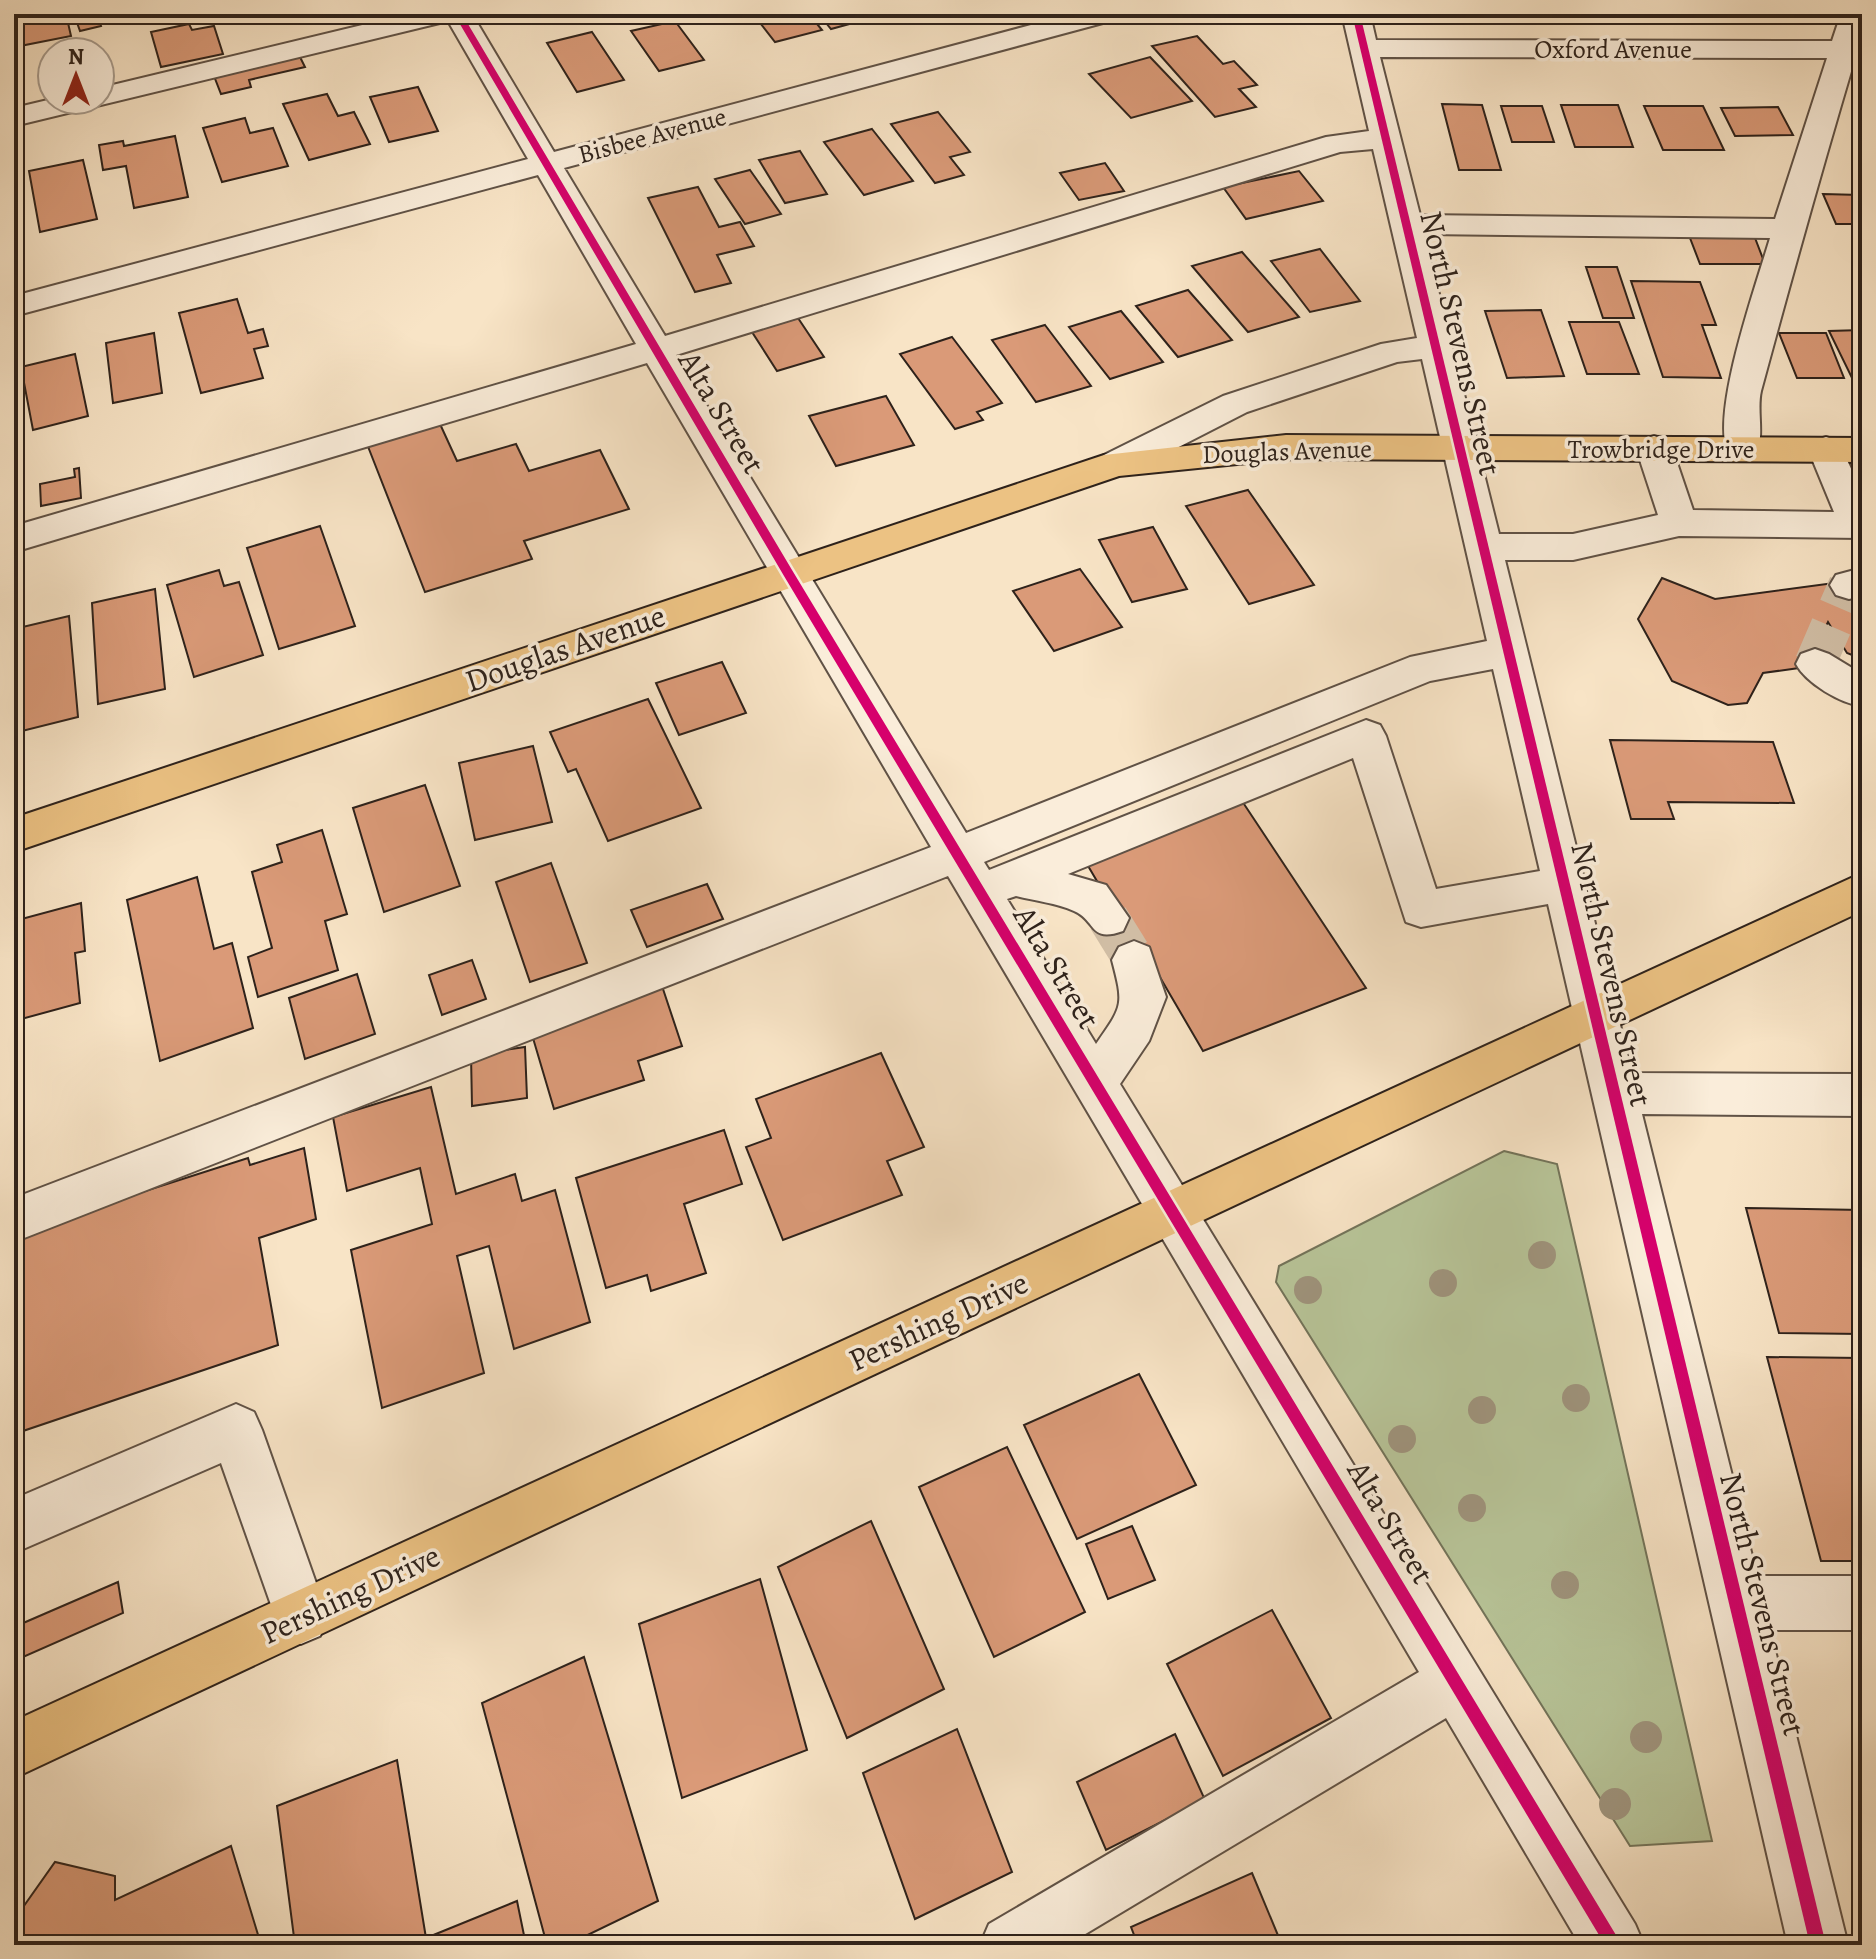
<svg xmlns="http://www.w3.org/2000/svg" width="1876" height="1959" viewBox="0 0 1876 1959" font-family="Alegreya,serif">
<rect width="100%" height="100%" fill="#f8e4c6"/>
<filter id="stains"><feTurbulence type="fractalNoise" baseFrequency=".0025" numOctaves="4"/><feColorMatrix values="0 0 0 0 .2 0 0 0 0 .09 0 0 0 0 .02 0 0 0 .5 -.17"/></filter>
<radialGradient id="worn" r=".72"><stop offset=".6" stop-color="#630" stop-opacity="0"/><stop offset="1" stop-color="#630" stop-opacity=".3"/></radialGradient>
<!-- green -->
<polygon fill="#b8c599" stroke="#73745a" stroke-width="2" points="1504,1151 1557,1164 1712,1841 1630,1846 1276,1282 1279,1266"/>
<!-- building -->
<g fill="#da9a78" stroke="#2e221b" stroke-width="2">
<polygon points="14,14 66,14 71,36 20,46"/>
<polygon points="74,14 113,14 98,17 101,26 80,31"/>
<polygon points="753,14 809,14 822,30 775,42"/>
<polygon points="819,14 864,14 868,19 831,29"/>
<polygon points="675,21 704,60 659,71 631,31"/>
<polygon points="189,24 192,30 214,26 223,54 161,67 151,32"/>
<polygon points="592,32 624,80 577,92 547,43"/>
<polygon points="1197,36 1223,64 1234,61 1257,85 1239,89 1256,107 1215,117 1152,46"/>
<polygon points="300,57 305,67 249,80 251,87 221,94 214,76"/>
<polygon points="1150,57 1192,101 1131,118 1089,74"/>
<polygon points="418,87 438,131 389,142 370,97"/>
<polygon points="327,94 338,116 354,112 370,144 309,160 283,104"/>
<polygon points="1442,104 1482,105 1501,170 1459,170"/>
<polygon points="1561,105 1618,105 1633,147 1575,147"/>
<polygon points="1501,106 1542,106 1554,142 1512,142"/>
<polygon points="1644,106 1703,106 1724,150 1663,150"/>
<polygon points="1778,107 1793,135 1735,136 1721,108"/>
<polygon points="938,112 970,152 950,157 964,175 935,183 891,124"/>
<polygon points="245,118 250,133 273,128 288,166 222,182 203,128"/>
<polygon points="872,129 913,181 864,195 824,142"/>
<polygon points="175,136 188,197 134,208 126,166 103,170 99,145 123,141 124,146"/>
<polygon points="800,151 827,194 785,203 759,160"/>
<polygon points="83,160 97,219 40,232 29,171"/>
<polygon points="1105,163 1124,191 1079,200 1060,173"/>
<polygon points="750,170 781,214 745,224 715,179"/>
<polygon points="1299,171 1323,201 1246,219 1223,187"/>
<polygon points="698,187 719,227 740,222 754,246 717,255 731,283 695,292 648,198"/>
<polygon points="1823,194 1860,195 1862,224 1836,224"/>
<polygon points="1690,238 1755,238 1765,264 1700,264"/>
<polygon points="1320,249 1360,301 1310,312 1271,261"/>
<polygon points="1242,252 1299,317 1248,332 1192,266"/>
<polygon points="1586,267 1617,267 1634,318 1603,318"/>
<polygon points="1631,281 1700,282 1716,325 1702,325 1721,378 1663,377"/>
<polygon points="1188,290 1232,340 1178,357 1136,306"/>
<polygon points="237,299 248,333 263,329 268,346 254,349 263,378 201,393 179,313"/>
<polygon points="1541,310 1564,376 1507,378 1485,311"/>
<polygon points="1121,311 1163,362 1110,379 1069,327"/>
<polygon points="798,318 824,357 777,371 752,332"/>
<polygon points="1569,322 1619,322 1639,374 1587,374"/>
<polygon points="1045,325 1091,386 1036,402 992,340"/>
<polygon points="1862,330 1862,379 1853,380 1829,331"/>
<polygon points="154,333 162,393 113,403 106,343"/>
<polygon points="1779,333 1826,333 1844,378 1797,378"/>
<polygon points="952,337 1002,403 977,412 983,420 955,429 900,354"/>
<polygon points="75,354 88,416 33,430 21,367"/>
<polygon points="886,396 914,445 836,466 809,416"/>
<polygon points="440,424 457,461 516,444 529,471 600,450 629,509 524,541 532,559 425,592 367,444"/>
<polygon points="79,468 81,498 41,506 40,484 75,477 74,469"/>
<polygon points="1248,490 1314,585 1249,604 1186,506"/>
<polygon points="320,526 355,626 279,649 247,548"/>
<polygon points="1153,527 1187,589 1132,602 1099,540"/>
<polygon points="1080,569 1122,627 1054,651 1013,591"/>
<polygon points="219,570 224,586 239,582 263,655 194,677 167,585"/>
<polygon points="1662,578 1715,599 1834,583 1862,594 1862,659 1847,653 1828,622 1806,667 1763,673 1747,703 1728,705 1672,681 1638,619"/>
<polygon points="155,589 165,689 98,704 92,603"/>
<polygon points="69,616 78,717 14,733 14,629"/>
<polygon points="722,662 746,713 679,735 656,683"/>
<polygon points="648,699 701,808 608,841 576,769 568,772 550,732"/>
<polygon points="1610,740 1773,742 1794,803 1668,802 1674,819 1631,819"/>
<polygon points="533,746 552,822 475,840 459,763"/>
<polygon points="425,785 460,886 384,912 353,808"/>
<polygon points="1240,798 1366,988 1203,1051 1147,955 1120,965 1095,923 1117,915 1081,854"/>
<polygon points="322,830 347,914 325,921 338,970 258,997 248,957 272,948 252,872 282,862 277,845"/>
<polygon points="551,863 587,963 530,982 496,882"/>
<polygon points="197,877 214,949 232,943 253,1028 160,1061 127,900"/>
<polygon points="707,884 723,919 647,947 631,910"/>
<polygon points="81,903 85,951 75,953 80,1003 14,1021 14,921"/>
<polygon points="472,960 486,999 442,1015 429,975"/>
<polygon points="357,974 375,1034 305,1059 289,998"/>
<polygon points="662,986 682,1046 638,1061 644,1080 554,1109 530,1028"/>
<polygon points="525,1047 527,1098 472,1106 471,1055"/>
<polygon points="881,1053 924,1147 887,1161 902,1195 783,1240 746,1147 771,1138 756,1099"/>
<polygon points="431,1087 456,1194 515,1174 522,1201 555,1190 590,1322 514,1349 489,1246 457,1256 484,1373 382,1408 351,1250 432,1224 420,1168 347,1191 333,1117"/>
<polygon points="724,1130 742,1184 684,1204 706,1273 651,1291 647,1275 606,1288 576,1178"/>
<polygon points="304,1148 316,1219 259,1238 278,1345 14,1434 14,1233 248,1158 250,1165"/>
<polygon points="1746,1208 1862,1210 1862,1334 1779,1333"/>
<polygon points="1767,1357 1862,1358 1862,1561 1821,1561"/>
<polygon points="1139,1374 1196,1485 1077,1539 1024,1425"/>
<polygon points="1007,1447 1085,1612 994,1657 919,1487"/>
<polygon points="871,1521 944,1689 847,1738 778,1567"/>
<polygon points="1132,1526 1155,1580 1108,1599 1086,1544"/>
<polygon points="760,1579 807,1750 682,1798 639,1624"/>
<polygon points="118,1582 123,1613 14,1661 14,1627"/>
<polygon points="1272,1610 1331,1718 1223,1776 1167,1664"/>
<polygon points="584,1657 658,1901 567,1945 547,1945 482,1703"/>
<polygon points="957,1729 1012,1872 915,1919 863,1773"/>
<polygon points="1175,1734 1205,1800 1106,1850 1077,1782"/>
<polygon points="397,1760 426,1938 517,1901 526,1945 295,1945 277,1806"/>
<polygon points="231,1846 259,1938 241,1945 14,1945 14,1920 55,1862 115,1876 115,1900"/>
<polygon points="1252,1873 1282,1945 1138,1945 1131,1927"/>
</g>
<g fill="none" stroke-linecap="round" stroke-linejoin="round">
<!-- minor-tunnel -->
<g stroke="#d0bda4" stroke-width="41" stroke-dasharray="41 20" stroke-linecap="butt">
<polyline points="1815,664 1849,585"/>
<polyline points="1108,918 1134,960"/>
</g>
<defs>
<g id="minor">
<path d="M408,14H472L554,152L1072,14H1118L1114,20L564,168L665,336L1326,137L1369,131L1342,14H1370L1376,40L1832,41L1841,14H1862V58H1855C1822,169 1791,280 1761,391C1756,412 1766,439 1754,457L1742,461L1730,457C1707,421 1757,283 1770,238L1424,234L1499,534H1573L1658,515L1636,448L1642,440L1654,436L1666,440L1672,448L1693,510L1834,512L1808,449L1814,441L1826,437L1838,441L1862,492V538L1679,536L1573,560H1505L1632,1073L1862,1074V1116L1642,1114L1757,1576H1862V1630H1770L1848,1945H1788L1548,904L1421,927L1406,922L1353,758L1068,874L1106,885L1129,918L1123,931C1089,943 1097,921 1074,911C1057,903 1035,901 1016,896L1007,899L1096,1044C1123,1005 1124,1006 1112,960L1119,947L1134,941L1149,947L1166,997L1149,1041L1120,1084L1635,1924L1644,1945H1580L1446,1718L1067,1945H980L989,1924L1419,1672L948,876L14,1242V1198L931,847L647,363L14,552V526L636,344L538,175L14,316V296L528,159L448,21L14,126V108L52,99L100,100V88ZM1380,57L1827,58L1775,219L1420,215ZM1373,149L1417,338L1381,344L1223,396L1104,455L1098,464L1104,473L1116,476L1128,473L1247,412L1397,362L1422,359L1487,641L1410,657L966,833L676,355L1340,152ZM1493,669L1540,871L1436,889L1386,736L1380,725L1366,720L989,870L984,862L1430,681Z"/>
<polygon points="1862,568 1862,596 1849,599 1836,595 1830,585 1836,575"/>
<path d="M1815,649L1829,654L1862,674V706C1841,704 1806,683 1796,664L1801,654Z"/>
<polygon points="236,1404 254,1412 262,1430 328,1617 320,1636 301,1644 282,1636 221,1463 14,1553 14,1499"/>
</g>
<g id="major">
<polygon points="1286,435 1862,438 1862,462 1286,459 1119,476 14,852 14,818 1104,455"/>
<polygon points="1862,873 1862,911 14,1778 14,1721"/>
</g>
</defs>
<!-- minor casing -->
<use href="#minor" stroke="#605246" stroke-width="4"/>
<!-- major casing -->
<use href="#major" stroke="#2e221b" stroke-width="4"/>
<!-- minor -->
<use href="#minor" fill="#faedda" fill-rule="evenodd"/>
<!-- major -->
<use href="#major" fill="#ecc283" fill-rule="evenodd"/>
<defs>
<g id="cycleway">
<polygon points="454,14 462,14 792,570 1622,1945 1605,1945 784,576"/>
<polygon points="1352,14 1360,14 1826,1945 1810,1945"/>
</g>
</defs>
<!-- cycleway casing -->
<use href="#cycleway" stroke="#faedda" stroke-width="5"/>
<!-- cycleway -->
<use href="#cycleway" fill="#d6006c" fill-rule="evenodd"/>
</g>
<!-- trees -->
<g fill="#9f947d">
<circle cx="1542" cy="1255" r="14"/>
<circle cx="1443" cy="1283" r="14"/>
<circle cx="1308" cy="1290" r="14"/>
<circle cx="1576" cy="1398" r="14"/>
<circle cx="1482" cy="1410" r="14"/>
<circle cx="1402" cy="1439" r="14"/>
<circle cx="1472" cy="1508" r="14"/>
<circle cx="1565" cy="1585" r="14"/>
<circle cx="1646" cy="1737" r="16"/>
<circle cx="1615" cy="1804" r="16"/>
</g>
<g text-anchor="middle" stroke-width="7" stroke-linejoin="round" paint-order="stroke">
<!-- far-street labels -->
<g font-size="26" fill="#2e221b" stroke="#faedda">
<text x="1613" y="58">Oxford Avenue</text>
<text transform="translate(652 135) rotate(-15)" y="9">Bisbee Avenue</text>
<text x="1661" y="458">Trowbridge Drive</text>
<text transform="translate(1287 451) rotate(-2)" y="9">Douglas Avenue</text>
</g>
<!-- street labels -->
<g font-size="32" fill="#2e221b" stroke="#faedda">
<text transform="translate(1461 343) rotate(77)" y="11">North Stevens Street</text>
<text transform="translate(722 412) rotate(59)" y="11">Alta Street</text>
<text transform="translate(565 648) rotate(-19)" y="11">Douglas Avenue</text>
<text transform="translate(1057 967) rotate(59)" y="11">Alta Street</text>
<text transform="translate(1612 974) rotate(77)" y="11">North Stevens Street</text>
<text transform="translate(938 1321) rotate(-25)" y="11">Pershing Drive</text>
<text transform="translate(1391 1522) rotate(59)" y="11">Alta Street</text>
<text transform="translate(350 1594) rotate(-25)" y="11">Pershing Drive</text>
<text transform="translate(1763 1604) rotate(76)" y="11">North Stevens Street</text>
</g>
</g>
<!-- margin -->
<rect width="1876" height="1959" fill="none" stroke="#f8e4c6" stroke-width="48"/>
<rect x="16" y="16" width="1844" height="1927" fill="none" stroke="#2e221b" stroke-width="4"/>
<rect x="24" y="24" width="1828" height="1911" fill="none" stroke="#2e221b" stroke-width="2"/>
<!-- north arrow -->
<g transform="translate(76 76)"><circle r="38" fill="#faedda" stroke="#a89c8e" stroke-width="2"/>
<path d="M0-6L14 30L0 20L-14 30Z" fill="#8f2418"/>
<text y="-12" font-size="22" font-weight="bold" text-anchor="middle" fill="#2e221b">N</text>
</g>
<rect width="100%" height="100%" filter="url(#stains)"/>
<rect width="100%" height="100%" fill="url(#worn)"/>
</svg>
